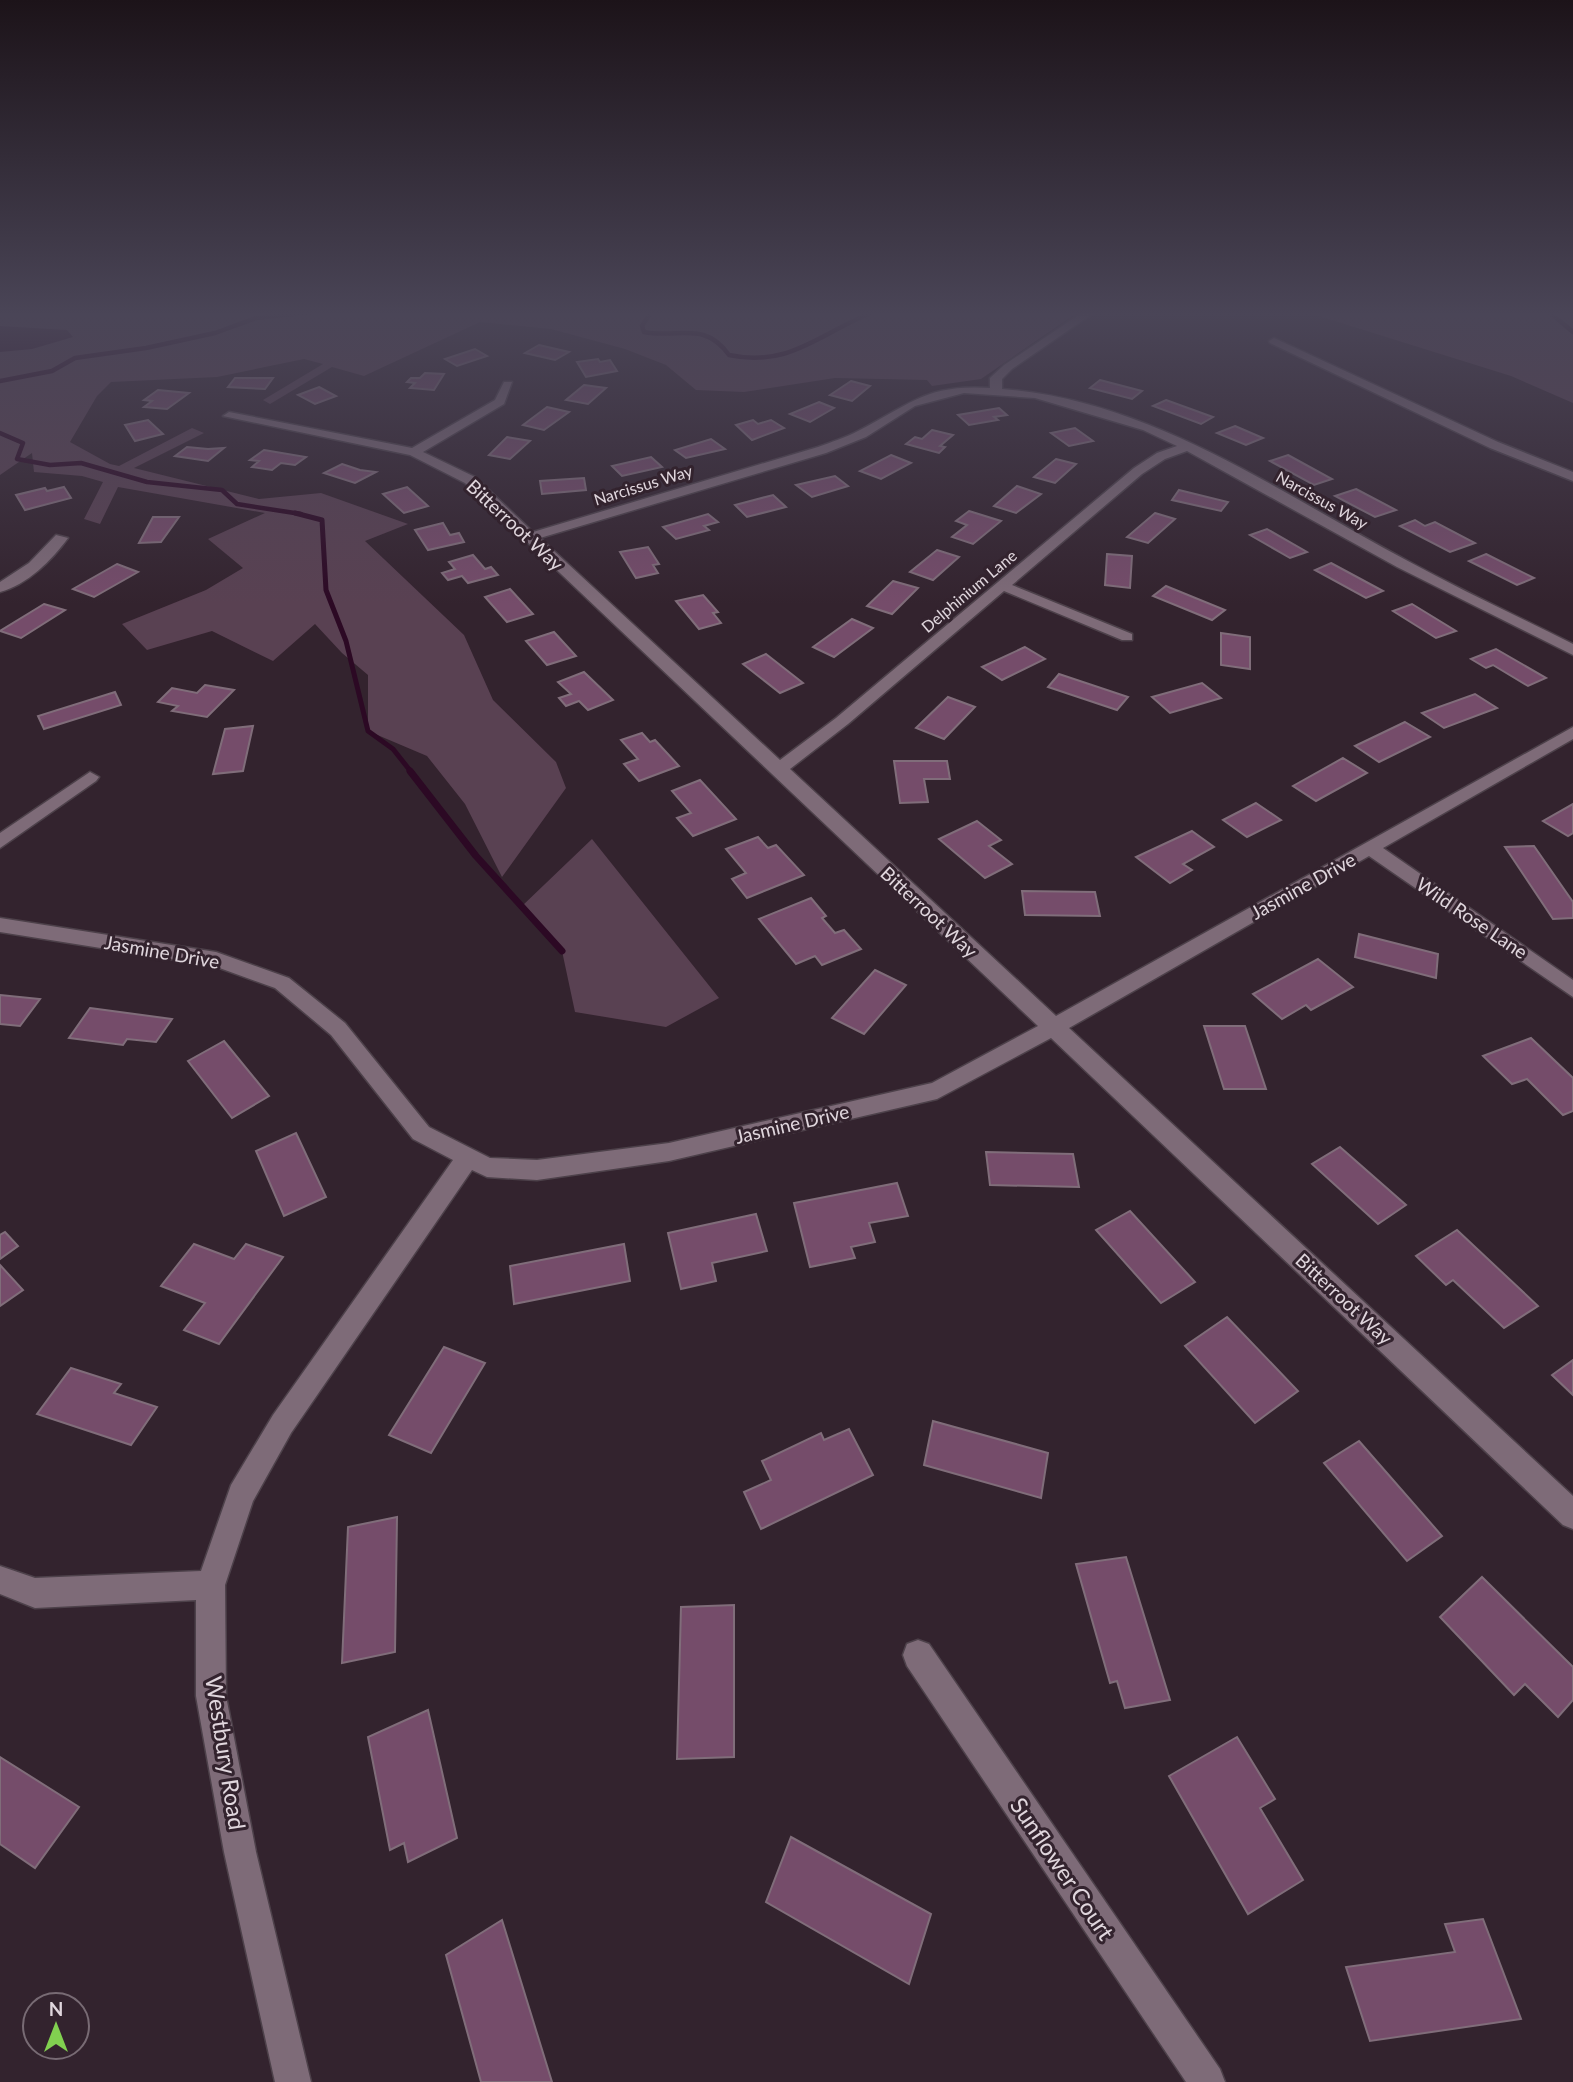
<svg xmlns="http://www.w3.org/2000/svg" width="1573" height="2082" viewBox="0 0 1573 2082" font-family="Lato,sans-serif">
<rect width="100%" height="100%" fill="#33232e"/>
<!-- green -->
<g fill="#594152">
<polygon points="0,312 1078,312 981,379 932,386 927,380 835,378 744,392 696,390 666,365 625,349 551,329 480,322 364,376 332,367 270,404 263,400 323,364 304,359 217,377 111,382 97,396 70,442 110,464 119,466 192,428 204,433 134,468 259,499 321,493 408,524 365,541 464,635 493,700 556,762 566,788 502,877 465,804 427,756 368,731 368,675 342,653 315,624 273,661 212,631 147,650 122,624 206,590 243,568 208,539 265,513 118,487 100,524 84,519 103,482 82,476 34,472 32,453 0,475"/>
<polygon points="1306,312 1573,312 1573,403 1511,376"/>
<polygon points="592,839 719,998 666,1027 575,1012 562,951 521,907"/>
</g>
<!-- water -->
<polygon fill="#2c0924" points="0,326 67,330 73,337 32,349 0,352"/>
<g fill="none" stroke-linecap="round" stroke-linejoin="round">
<!-- stream-far2 -->
<g stroke="#2c0924" stroke-width="4.5">
<path d="M651,312L642,326L644,332C679,339 704,320 729,355C790,368 820,333 873,312"/>
<polyline points="1549,312 1573,332"/>
<polyline points="0,381 52,371 75,358 146,348 215,333 256,318 313,312"/>
<polyline points="0,433 23,443 17,459 50,465 81,463 147,482 222,490 237,504 301,514"/>
</g>
<!-- stream-far1 -->
<polyline stroke="#2c0924" stroke-width="5" points="295,513 322,520 326,590 346,641 368,731 393,749 412,773"/>
<!-- stream -->
<polyline stroke="#2c0924" stroke-width="7" points="410,771 476,856 562,951"/>
</g>
<!-- building -->
<g fill="#754c6a" stroke="#806d7a" stroke-width="2">
<polygon points="539,345 569,352 555,360 525,353"/>
<polygon points="475,349 487,356 457,366 445,359"/>
<polygon points="598,359 600,362 610,360 617,371 586,377 577,362"/>
<polygon points="425,373 444,374 434,390 410,388 415,383 407,382 411,378 420,378"/>
<polygon points="235,378 273,378 265,389 228,387"/>
<polygon points="1100,380 1142,391 1132,399 1090,388"/>
<polygon points="851,381 870,386 852,401 830,395"/>
<polygon points="584,385 606,388 588,404 566,400"/>
<polygon points="319,387 336,396 315,404 298,395"/>
<polygon points="158,390 189,393 167,409 144,407 152,401 144,400"/>
<polygon points="1166,400 1213,417 1201,424 1153,406"/>
<polygon points="819,402 834,408 810,422 790,414"/>
<polygon points="547,407 569,412 544,430 523,425"/>
<polygon points="999,408 1007,415 994,417 998,420 969,425 958,415"/>
<polygon points="148,420 163,434 135,441 125,425"/>
<polygon points="753,420 758,424 771,420 784,428 752,440 736,425"/>
<polygon points="1235,426 1263,438 1246,445 1217,433"/>
<polygon points="1075,428 1093,441 1069,446 1051,433"/>
<polygon points="932,430 953,435 940,446 945,447 939,453 906,444 915,437 922,439"/>
<polygon points="507,437 530,441 510,459 489,455"/>
<polygon points="711,439 725,449 686,458 675,450"/>
<polygon points="187,447 208,449 224,448 208,461 175,456"/>
<polygon points="264,450 306,457 295,465 281,463 272,470 252,467 259,461 250,460"/>
<polygon points="891,455 911,463 881,479 860,471"/>
<polygon points="1288,455 1332,479 1314,485 1270,461"/>
<polygon points="651,457 662,467 622,476 612,466"/>
<polygon points="1056,459 1076,464 1055,483 1034,477"/>
<polygon points="342,464 360,470 376,472 355,483 324,473"/>
<polygon points="835,476 848,486 812,497 796,485"/>
<polygon points="584,478 586,490 542,494 540,481"/>
<polygon points="1017,486 1041,494 1016,513 994,506"/>
<polygon points="64,487 71,498 25,510 16,495 45,488 47,491"/>
<polygon points="407,487 428,506 404,513 383,494"/>
<polygon points="1356,489 1396,510 1375,517 1335,496"/>
<polygon points="1179,490 1228,502 1221,511 1172,500"/>
<polygon points="773,495 786,507 747,517 735,505"/>
<polygon points="969,511 1001,521 973,544 952,537 967,525 956,521"/>
<polygon points="1155,513 1175,519 1148,543 1127,537"/>
<polygon points="708,514 718,522 704,526 709,530 676,539 663,527"/>
<polygon points="153,517 179,517 161,542 139,543"/>
<polygon points="1415,520 1425,526 1435,522 1475,543 1450,552 1400,526"/>
<polygon points="443,523 450,535 459,533 464,542 428,550 415,530"/>
<polygon points="1267,529 1307,552 1290,558 1250,535"/>
<polygon points="648,547 659,564 653,565 658,573 636,578 620,552"/>
<polygon points="937,550 959,557 933,580 910,572"/>
<polygon points="1107,554 1132,556 1130,588 1105,585"/>
<polygon points="1486,554 1534,578 1517,585 1469,561"/>
<polygon points="473,555 485,569 491,567 498,575 468,583 462,576 448,580 442,573 455,569 449,562"/>
<polygon points="1331,563 1383,591 1366,598 1315,570"/>
<polygon points="117,564 138,572 94,597 73,589"/>
<polygon points="893,581 918,588 892,614 867,606"/>
<polygon points="1166,586 1225,610 1212,620 1153,596"/>
<polygon points="510,589 533,614 507,622 485,597"/>
<polygon points="703,595 718,612 713,613 721,623 699,629 676,601"/>
<polygon points="44,604 65,610 21,638 0,631"/>
<polygon points="1412,604 1456,631 1436,638 1393,611"/>
<polygon points="852,619 873,628 834,657 813,647"/>
<polygon points="554,632 576,656 547,665 526,641"/>
<polygon points="1221,633 1250,637 1250,669 1221,665"/>
<polygon points="1025,647 1045,659 1002,680 982,667"/>
<polygon points="1496,649 1546,678 1528,686 1493,665 1486,668 1471,659"/>
<polygon points="766,654 803,683 780,693 743,664"/>
<polygon points="584,672 613,700 588,710 579,701 566,706 559,698 571,694 558,682"/>
<polygon points="1059,674 1128,697 1117,710 1048,687"/>
<polygon points="1202,683 1221,698 1170,713 1152,697"/>
<polygon points="205,685 234,690 207,717 172,711 178,706 158,702 172,688 197,693"/>
<polygon points="115,692 121,705 44,729 38,716"/>
<polygon points="1475,694 1497,708 1444,728 1422,713"/>
<polygon points="948,697 975,707 944,739 916,728"/>
<polygon points="1405,722 1430,737 1379,762 1355,746"/>
<polygon points="253,726 243,771 213,774 225,729"/>
<polygon points="642,733 650,742 655,740 679,766 639,781 624,764 638,759 621,740"/>
<polygon points="1343,758 1367,773 1316,801 1293,786"/>
<polygon points="894,761 947,761 950,779 924,779 928,802 900,803"/>
<polygon points="700,780 736,819 693,836 677,818 691,813 672,791"/>
<polygon points="1256,803 1281,820 1247,837 1223,820"/>
<polygon points="1573,804 1573,833 1568,836 1543,821"/>
<polygon points="977,821 1001,840 989,846 1012,864 985,878 939,839"/>
<polygon points="1192,831 1214,847 1183,864 1192,870 1170,883 1136,857"/>
<polygon points="758,837 768,848 776,845 804,875 747,898 732,879 746,873 726,849"/>
<polygon points="1534,846 1573,902 1573,918 1553,919 1505,847"/>
<polygon points="1022,891 1095,892 1100,916 1025,915"/>
<polygon points="811,898 826,916 822,918 835,933 844,930 861,949 822,965 815,956 796,964 759,919"/>
<polygon points="1359,934 1438,954 1436,978 1355,957"/>
<polygon points="1318,959 1353,987 1311,1010 1306,1005 1282,1019 1253,994"/>
<polygon points="875,970 906,985 864,1034 832,1018"/>
<polygon points="0,995 40,999 20,1026 0,1024"/>
<polygon points="90,1008 172,1019 156,1042 127,1039 123,1045 69,1038"/>
<polygon points="1204,1026 1245,1026 1266,1089 1224,1089"/>
<polygon points="1531,1038 1573,1078 1573,1111 1563,1115 1527,1079 1512,1084 1483,1056"/>
<polygon points="224,1041 269,1096 232,1118 188,1061"/>
<polygon points="296,1133 326,1197 284,1216 256,1151"/>
<polygon points="1340,1147 1406,1205 1378,1224 1312,1164"/>
<polygon points="986,1152 1073,1154 1079,1187 990,1185"/>
<polygon points="897,1183 908,1216 869,1223 875,1242 851,1247 855,1258 810,1267 794,1203"/>
<polygon points="1130,1211 1195,1282 1161,1303 1096,1230"/>
<polygon points="756,1214 767,1251 712,1263 716,1281 681,1289 668,1233"/>
<polygon points="1457,1230 1538,1306 1504,1328 1453,1280 1446,1285 1416,1256"/>
<polygon points="5,1232 18,1246 0,1259 0,1235"/>
<polygon points="194,1244 234,1259 246,1244 283,1257 219,1344 184,1330 205,1303 161,1286"/>
<polygon points="624,1244 630,1281 514,1304 510,1266"/>
<polygon points="0,1265 23,1290 0,1306"/>
<polygon points="1227,1317 1298,1391 1255,1423 1185,1346"/>
<polygon points="444,1347 485,1363 431,1453 389,1435"/>
<polygon points="1573,1360 1573,1395 1552,1375"/>
<polygon points="71,1368 121,1384 114,1393 157,1407 131,1445 37,1414"/>
<polygon points="933,1421 1048,1453 1041,1498 924,1465"/>
<polygon points="849,1429 873,1475 761,1529 744,1492 771,1480 762,1461 821,1433 824,1440"/>
<polygon points="1359,1441 1442,1536 1407,1561 1324,1463"/>
<polygon points="397,1517 395,1652 342,1663 348,1527"/>
<polygon points="1126,1557 1170,1700 1125,1708 1117,1681 1110,1683 1076,1564"/>
<polygon points="1482,1577 1573,1667 1573,1700 1558,1717 1525,1684 1514,1695 1440,1617"/>
<polygon points="734,1605 734,1757 677,1759 681,1607"/>
<polygon points="428,1710 457,1838 408,1862 404,1843 390,1850 368,1737"/>
<polygon points="1237,1737 1275,1799 1260,1808 1303,1880 1248,1914 1169,1776"/>
<polygon points="0,1757 79,1807 35,1868 0,1844"/>
<polygon points="791,1837 931,1914 909,1984 766,1902"/>
<polygon points="1483,1919 1521,2019 1370,2041 1346,1967 1455,1952 1445,1924"/>
<polygon points="502,1920 552,2082 481,2082 446,1955"/>
</g>
<g fill="none" stroke-linecap="round" stroke-linejoin="round">
<defs>
<g id="minor">
<path d="M1083,312H1095L1012,369L1002,379V389C1151,400 1278,492 1406,560C1461,590 1517,616 1573,644V655L1397,567L1187,451L1165,459L1142,474L1012,585L1132,634V640H1122L1004,591L848,724L790,769L1056,1016L1573,727V739L1383,848L1573,980V997L1369,856L1069,1028L1573,1496V1529L1563,1525L1051,1038L937,1099L669,1161L537,1180L487,1177L472,1170L291,1433L253,1501L225,1585L226,1696L256,1852L311,2082H275L224,1852L196,1696V1600L35,1608L0,1594V1566L35,1578L201,1571L231,1485L273,1415L453,1160L413,1139L331,1035L275,988L214,966L0,932V918L216,952L289,978L345,1023L429,1127L490,1158L537,1160L669,1143L932,1083L1038,1026L465,483L410,455L223,416L229,412L412,448L495,400L504,382H512L504,404L423,452L475,477L533,532L818,447C831,442 845,438 858,431C911,404 926,384 990,388V378L1004,365ZM964,393L1035,398L1143,430L1177,446L1157,453L1134,468L836,718L780,760L540,538L826,453L866,437L915,406Z"/>
<polygon points="1274,338 1498,442 1573,472 1573,481 1490,448 1270,343 1269,341"/>
<path d="M56,535L68,538C52,560 27,585 0,592V582L29,563Z"/>
<polygon points="90,772 99,777 96,781 0,848 0,833"/>
<polygon points="918,1640 929,1644 1220,2069 1225,2082 1186,2082 907,1666 903,1655 907,1644"/>
</g>
</defs>
<!-- minor casing -->
<use href="#minor" stroke="#4d414a" stroke-width="3"/>
<!-- minor -->
<use href="#minor" fill="#7e6b78" fill-rule="evenodd"/>
</g>
<!-- sky -->
<linearGradient id="sky" x2="0" y2="1"><stop stop-color="#1c1319"/><stop offset="0.52" stop-color="#4a4557"/><stop offset="1" stop-color="#4a4557" stop-opacity="0"/></linearGradient>
<rect width="1573" height="604" fill="url(#sky)"/>
<g text-anchor="middle" stroke-width="6" stroke-linejoin="round" paint-order="stroke">
<!-- far-street labels -->
<g font-size="16" fill="#e0d6dd" stroke="#33232e">
<text transform="translate(643 485) rotate(-17)" y="6">Narcissus Way</text>
<text transform="translate(1322 500) rotate(29)" y="6">Narcissus Way</text>
<text transform="translate(969 591) rotate(-40)" y="6">Delphinium Lane</text>
</g>
<!-- street labels -->
<g font-size="19" fill="#e0d6dd" stroke="#33232e">
<text transform="translate(515 525) rotate(43)" y="7">Bitterroot Way</text>
<text transform="translate(1303 886) rotate(-29)" y="7">Jasmine Drive</text>
<text transform="translate(929 912) rotate(43)" y="7">Bitterroot Way</text>
<text transform="translate(1472 918) rotate(34)" y="7">Wild Rose Lane</text>
<text transform="translate(162 952) rotate(10)" y="7">Jasmine Drive</text>
<text transform="translate(792 1124) rotate(-13)" y="7">Jasmine Drive</text>
<text transform="translate(1344 1299) rotate(43)" y="7">Bitterroot Way</text>
</g>
<!-- near-street labels -->
<g font-size="23" fill="#e0d6dd" stroke="#33232e">
<text transform="translate(225 1753) rotate(81)" y="8">Westbury Road</text>
<text transform="translate(1062 1869) rotate(56)" y="8">Sunflower Court</text>
</g>
</g>
<!-- north arrow -->
<g transform="translate(56 2026)"><circle r="33" fill="#33232e" stroke="#786b74" stroke-width="2"/>
<path d="M0-5L12 26L0 18L-12 26Z" fill="#81d050"/>
<text y="-10" font-size="19" font-weight="bold" text-anchor="middle" fill="#e0d6dd">N</text>
</g>
</svg>
